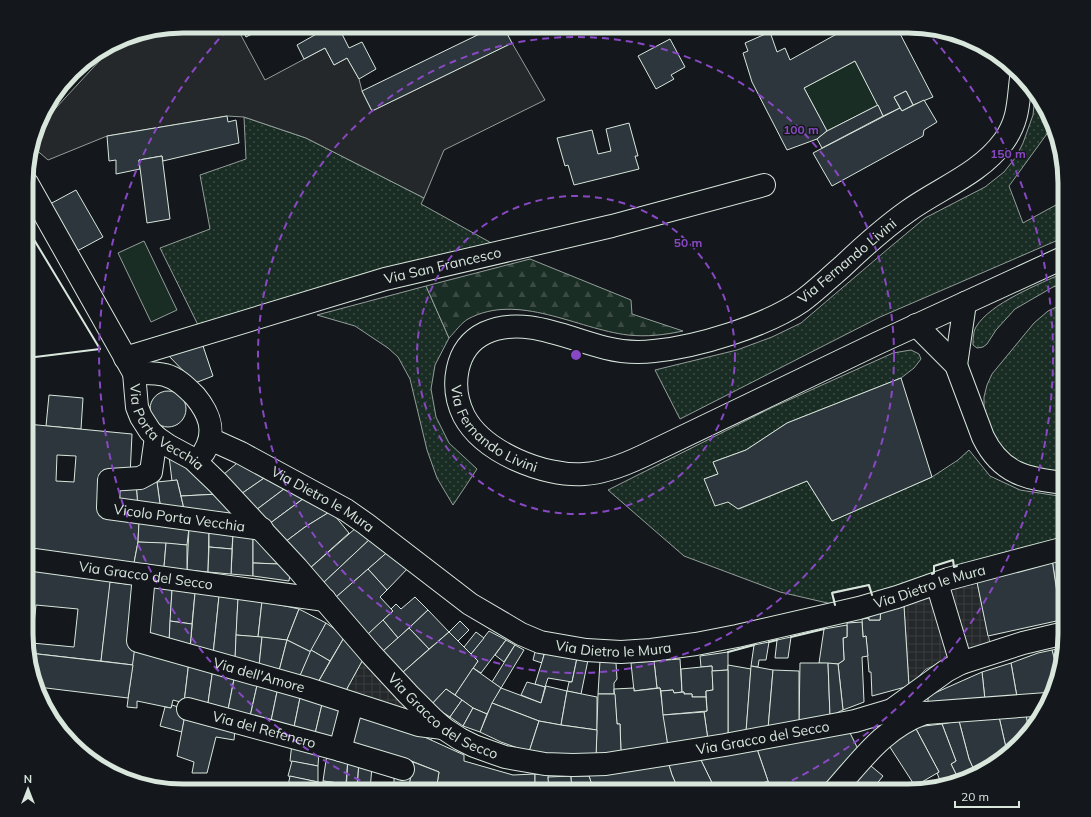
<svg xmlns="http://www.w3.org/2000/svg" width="1091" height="817" viewBox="0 0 1091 817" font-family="Mulish,sans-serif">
<defs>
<pattern id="grass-dots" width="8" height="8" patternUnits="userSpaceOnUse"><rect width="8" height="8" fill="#1a2d24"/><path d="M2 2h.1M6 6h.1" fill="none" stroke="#3b4b43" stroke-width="1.8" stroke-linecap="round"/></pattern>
<pattern id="forest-firs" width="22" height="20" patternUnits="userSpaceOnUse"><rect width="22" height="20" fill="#1a2d24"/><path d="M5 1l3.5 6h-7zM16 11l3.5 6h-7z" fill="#3b4b43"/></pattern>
<pattern id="plaza-grid" width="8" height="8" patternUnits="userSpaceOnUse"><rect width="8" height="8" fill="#24282b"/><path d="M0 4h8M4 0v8" fill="none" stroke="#393d3f"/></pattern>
</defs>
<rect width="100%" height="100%" fill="#14181c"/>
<!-- grass -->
<g fill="url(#grass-dots)" stroke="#939e99">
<polygon points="1035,96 1048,112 1049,131 1009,186 1023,223 1065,200 1065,237 880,317 680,419 655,370 737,350 772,337 801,323 889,248 925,218 985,187 1004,172 1016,157 1023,143 1033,115"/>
<polygon points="244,117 306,138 424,198 421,204 495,245 199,327 160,248 210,229 200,175 246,159"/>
<path d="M1065,272V283L1053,287L1015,309L996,330L987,344L983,347L977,348L973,345C973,340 973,332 976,327C990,303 1040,284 1065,272Z"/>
<polygon points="426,286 449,338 435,365 431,389 436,417 449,443 477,469 453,505 437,478 427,450 410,379 398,357 388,348 355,326 317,315"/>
<polygon points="1065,303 1065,476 1018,466 993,437 984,410 984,397 987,385 992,374 1034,323 1048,311"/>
<polygon points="911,350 919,354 921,359 914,368 901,378 787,423 746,450 713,462 718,474 704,479 728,502 739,509 807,481 832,521 932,477 958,460 969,450 990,476 1020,490 1065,497 1065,540 954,567 953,560 934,566 934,573 872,595 868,585 832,592 836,605 780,592 684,556 608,490 771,408 893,353"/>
</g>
<!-- forest -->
<path fill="url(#forest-firs)" stroke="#939e99" d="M530,259L631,300L632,314L683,331C664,335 647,337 628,335C577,329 518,292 468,319C461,323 455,332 449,338L426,286Z"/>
<!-- garden -->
<g fill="#1a2d24" stroke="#939e99">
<polygon points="855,61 878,105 827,131 804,88"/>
<polygon points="144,241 177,310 151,322 118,253"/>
</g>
<!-- parking -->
<polygon fill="#24282b" stroke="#939e99" points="183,26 236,26 265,80 325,48 334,65 347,58 359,79 362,91 372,111 512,43 545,100 444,150 424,198 306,138 244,117 227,116 107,136 48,160 33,147 39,129 54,110 115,44 132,34"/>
<!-- plaza -->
<g fill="url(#plaza-grid)" stroke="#939e99">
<polygon points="976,577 990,643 926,669 909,686 904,606"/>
<polygon points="366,654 431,705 450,717 431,740 378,716 344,694"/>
</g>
<!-- building -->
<g fill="#2c363c" stroke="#d8e6dc" fill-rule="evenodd">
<polygon points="241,26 255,26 258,31 246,37"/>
<polygon points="317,26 338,26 349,48 362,42 376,69 359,79 347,58 334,65 325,48 304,59 297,45 320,32"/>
<polygon points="496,26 503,26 512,43 372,111 362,91"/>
<polygon points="896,26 933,97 913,105 906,91 894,97 900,108 883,116 855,61 804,88 827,131 817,139 787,150 752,82 743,53 748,51 745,43 770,32 777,52 785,48 790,60 851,26"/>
<polygon points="670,39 685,67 671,75 674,79 656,89 638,56"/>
<polygon points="906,91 913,105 902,111 894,97"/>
<polygon points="924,100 937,122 924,130 923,136 832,186 813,153 900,108 902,111"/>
<polygon points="878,105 883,116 822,148 817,139 827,131"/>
<polygon points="227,116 228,122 236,120 239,143 163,161 162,156 139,160 140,169 116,174 116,160 109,161 107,136"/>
<polygon points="629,123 638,156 635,156 639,169 574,185 568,165 565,166 557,138 592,130 598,154 611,151 606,129"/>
<polygon points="162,156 170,219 147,223 139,160"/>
<polygon points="76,190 103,237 77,251 50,204"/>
<polygon points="202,343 213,376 195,383 166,353"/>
<polygon points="901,378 932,477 832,521 807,481 738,509 728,502 715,506 704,479 718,474 713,462 746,450 787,423"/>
<circle cx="168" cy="409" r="18"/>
<polygon points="49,395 83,398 81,429 46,426"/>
<path d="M27,424L132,434L130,476L102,513L139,521L138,542L134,563L27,549ZM57,455L76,456L74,482L56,481Z"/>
<polygon points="169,456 179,458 219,494 181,496 177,480 172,481"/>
<polygon points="242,459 270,474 241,494 224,474"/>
<polygon points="270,474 288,486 256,510 241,494"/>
<polygon points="177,480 185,513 161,511 157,482"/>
<polygon points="157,482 161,511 138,508 136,483"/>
<polygon points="136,483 138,508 112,503 112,485"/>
<polygon points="288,486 304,498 269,524 256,510"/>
<polygon points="219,494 237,520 185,513 181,496"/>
<polygon points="307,496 331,511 305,527 285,542 269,524"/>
<polygon points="331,511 349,533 309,569 285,542 305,527"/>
<polygon points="139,521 189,528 187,545 138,542"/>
<polygon points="357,527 370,539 322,584 309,569"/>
<polygon points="189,528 209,529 208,572 187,570"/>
<polygon points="209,529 233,534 232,549 209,547"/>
<polygon points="233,534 253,536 253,576 231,574"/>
<polygon points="253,536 279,564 253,563"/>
<polygon points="370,539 391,549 335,598 322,584"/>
<polygon points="138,542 166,543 164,567 134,563"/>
<polygon points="166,543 187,545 187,570 164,567"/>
<polygon points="209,547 232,549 231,574 208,572"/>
<polygon points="391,549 410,566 387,590 368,569"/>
<polygon points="1065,555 1065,619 1061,620 1052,559"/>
<polygon points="1052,559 1061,620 988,636 976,577"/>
<polygon points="253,563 279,564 290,574 289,581 253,576"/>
<path d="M27,569L111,579L101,661L29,653L26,644ZM36,605L78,609L74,647L32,643Z"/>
<polygon points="368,569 387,590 380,597 393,611 367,635 335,598"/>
<polygon points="110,582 143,586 133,665 101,661"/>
<polygon points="145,586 172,590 169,643 141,636"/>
<polygon points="172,590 195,593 192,624 170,621"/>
<polygon points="195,593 219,596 213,655 190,649"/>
<polygon points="219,596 238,598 235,660 213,655"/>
<polygon points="415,597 428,610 398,638 383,620 393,611 391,609 396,604 401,609"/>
<polygon points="238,598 262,601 258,637 236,635"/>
<polygon points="262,601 299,609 287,640 258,637"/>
<polygon points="904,606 909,686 872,696 871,672 869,672 866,636 863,637 862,619 869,618 869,620 880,620 881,609"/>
<polygon points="299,609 326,623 311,652 287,640"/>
<polygon points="881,609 880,620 869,620 869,611"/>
<polygon points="428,610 449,632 429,649 409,628"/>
<polygon points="383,620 398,638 382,652 367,635"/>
<polygon points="170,621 192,624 190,649 169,643"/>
<polygon points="460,621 469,630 458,641 449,632"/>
<polygon points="862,622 863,637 866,636 868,656 862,657 864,702 843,710 838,664 844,660 843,638 847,637 847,623"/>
<polygon points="326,623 345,636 330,661 311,650"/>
<polygon points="847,625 847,637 843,638 844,660 838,664 819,663 824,629"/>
<polygon points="409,628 429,649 402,673 382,652"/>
<polygon points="489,631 506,640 481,673 473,668 478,661 471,654"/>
<polygon points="449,632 478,661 455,695 446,689 431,705 402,673"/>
<polygon points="476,632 484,638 471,654 464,647"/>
<polygon points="236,635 262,637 259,666 235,660"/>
<polygon points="345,636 366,654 344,694 317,684"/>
<polygon points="262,637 287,640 279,671 259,666"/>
<polygon points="791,637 788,658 775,658 777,640"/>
<polygon points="287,640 311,652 299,678 279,671"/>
<polygon points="506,640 515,645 504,662 495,655"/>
<polygon points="769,642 766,660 759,660 758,667 751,666 754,645"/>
<polygon points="515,645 524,650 501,688 492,682"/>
<polygon points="135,646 189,661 184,703 173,700 171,708 137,701 137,708 127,707"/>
<polygon points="1064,648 1058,673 1052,650"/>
<polygon points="311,650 330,661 317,684 299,678"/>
<polygon points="1052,650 1058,673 1052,696 1017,697 1011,663 1038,653"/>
<polygon points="535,652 544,654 542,663 533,660"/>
<polygon points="545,652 577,658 572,682 548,678 545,687 535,684"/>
<polygon points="728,652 728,670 712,671 712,666 701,667 700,656"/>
<polygon points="29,653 133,665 128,698 38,687"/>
<polygon points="577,658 588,660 581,694 567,691 569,682 572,682"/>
<polygon points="680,659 682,692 674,693 673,690 661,691 660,688 657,688 654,661"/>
<polygon points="189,661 213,668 207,710 184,703"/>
<polygon points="600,661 616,663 617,679 614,683 614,694 598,694"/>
<polygon points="654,661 657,688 634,691 631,663"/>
<polygon points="800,663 828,663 830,716 799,723"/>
<polygon points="828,663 838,664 843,710 830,716"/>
<polygon points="1011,663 1017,697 985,700 982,672"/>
<polygon points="728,665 751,669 746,732 728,737"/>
<polygon points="712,666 713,690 706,691 706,697 692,697 692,694 684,694 684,692 682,692 681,669"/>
<polygon points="751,666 773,670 768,729 746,732"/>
<polygon points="213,668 235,674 227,715 207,710"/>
<polygon points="473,668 501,688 487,714 473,708 455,695"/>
<polygon points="728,670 728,737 708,740 704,712 707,711 706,691 713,690 712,671"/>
<polygon points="773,670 799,671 799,723 768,729"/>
<polygon points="982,672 985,700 928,704 928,696"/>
<polygon points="235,674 258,681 249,721 227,715"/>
<polygon points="258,681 278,687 270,726 249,721"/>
<polygon points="527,682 545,687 541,703 521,695"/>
<polygon points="546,686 567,691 561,725 539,721 492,703 501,688 541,703"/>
<polygon points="278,687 301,693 293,732 270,726"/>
<polygon points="634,688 634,691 660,688 668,746 621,753 620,724 617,724 614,689"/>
<polygon points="446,689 462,700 450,717 431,705"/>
<polygon points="673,690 674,693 684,692 684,694 692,694 692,697 706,697 707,711 663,715 661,691"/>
<polygon points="567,691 597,697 597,730 561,725"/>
<polygon points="301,693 323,700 314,738 293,732"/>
<polygon points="598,694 615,694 617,724 620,724 621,753 596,757"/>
<polygon points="323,700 347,708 338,744 314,738"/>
<polygon points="462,700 473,708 463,726 450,717"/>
<polygon points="492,703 539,721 529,752 501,742 480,732"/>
<polygon points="172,705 181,708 185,715 182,732 160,726 165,707 171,708"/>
<polygon points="473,708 487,714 480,732 463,726"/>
<polygon points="354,710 378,716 431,740 464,755 464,761 513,775 535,774 535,791 454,791 437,784 439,772 404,758 345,745"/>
<polygon points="704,712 708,740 668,746 663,715"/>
<polygon points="1041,714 1029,732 1026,715"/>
<polygon points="185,715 235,730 234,740 216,737 207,773 192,773 194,762 177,756"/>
<polygon points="1026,715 1029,732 1026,737 1007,752 999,717"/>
<polygon points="999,717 1007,752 994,762 979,765 980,769 974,770 969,759 959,721"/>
<polygon points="539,721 561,725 597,730 596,757 529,752"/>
<polygon points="959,721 969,759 974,770 958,778 951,764 956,761 942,724"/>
<polygon points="942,724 956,761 951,764 958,778 954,780 941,783 937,773 939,772 915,727"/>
<polygon points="915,727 939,772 915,786 886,741"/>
<polygon points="848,729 859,751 832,779 814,789 816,791 776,791 768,781 756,746"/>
<polygon points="292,743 319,752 318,766 290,761"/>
<polygon points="756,746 768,781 741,791 716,791 699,756"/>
<polygon points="327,754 348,758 346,784 323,781"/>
<polygon points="699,756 716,791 679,791 672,775 668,762"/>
<polygon points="348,758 359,761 357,791 346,791"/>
<polygon points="292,761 318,766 318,782 288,776"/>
<polygon points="359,761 372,766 370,791 357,791"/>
<polygon points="865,761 883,776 871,791 841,791"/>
<polygon points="413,762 439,772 436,791 408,791"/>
<polygon points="668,762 672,775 679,791 594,791 589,776 589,772"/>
<polygon points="535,774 548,775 549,791 535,791"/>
<polygon points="394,775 411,775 408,791 389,791 389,788 394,788"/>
<polygon points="290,776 318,782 315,791 308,791 288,786"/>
<polygon points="571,776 572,791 549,791 548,777"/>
<polygon points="571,776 589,776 594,791 572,791"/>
<polygon points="323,781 346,784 346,791 322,791"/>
</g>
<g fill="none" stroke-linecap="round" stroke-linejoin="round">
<defs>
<g id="minor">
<path id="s1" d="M27,183L134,373L137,407L141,417L150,431L156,437L169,446L193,459L218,483L297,568L371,654L408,694L433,719L443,728L460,739L474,746L505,757L545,764L573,765L606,764L725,745L855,721L892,710L946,671L961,663L1023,643L1065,633"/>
<path d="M916,325L956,365L983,437C1001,474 1027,479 1065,483"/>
<path id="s2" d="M125,358L385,279L612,226L764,185"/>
<polyline points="956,365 965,303"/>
<path d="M134,373C144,373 155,372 165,375C177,378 186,387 195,396C209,413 217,431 204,452"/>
<path id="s3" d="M156,437L151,472L140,478L109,480L108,508L262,529"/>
<path id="s4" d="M210,439L241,453L346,510L366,524L470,604L521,634L540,642L586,650L621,652L651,650L696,644L737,636L859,608L897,597L948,579L1065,548"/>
<path id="s5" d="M27,559L325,600"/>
<path id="s6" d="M144,575L138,641L305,688L419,725L443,728"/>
<polyline points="937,583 961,663"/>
<path id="s7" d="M188,709L340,750L403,769"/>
<polyline points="892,710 926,713 1047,704"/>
<polyline points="340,750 352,704"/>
<path d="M834,791C862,760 883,728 925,713"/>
</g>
<g id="major">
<path id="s8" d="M1021,78C1018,102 1019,120 1004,141C980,174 940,188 908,211C884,228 863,247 842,267C829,278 816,291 802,301C766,326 697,347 654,351C637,353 622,352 606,348C568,339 524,315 485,333C454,348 450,388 464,416C483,452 544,477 584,474C604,473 624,465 643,456L878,343L1065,257"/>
</g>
</defs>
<!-- minor casing -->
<use href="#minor" stroke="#d8e6dc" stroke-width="24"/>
<!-- major casing -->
<use href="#major" stroke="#d8e6dc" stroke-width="24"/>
<!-- minor -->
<use href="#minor" stroke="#14181c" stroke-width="22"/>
<!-- major -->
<use href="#major" stroke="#14181c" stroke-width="22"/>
<!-- wall -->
<g stroke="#d8e6dc" stroke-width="2">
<polyline points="27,358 100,349 27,228"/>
<polyline points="932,574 934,573 934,566 953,560 954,567 957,566"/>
<polyline points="835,605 832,593 869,585 872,595"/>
<polyline points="791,637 824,629"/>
<polyline points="769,642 777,640"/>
<polyline points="728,652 754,645"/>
</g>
</g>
<!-- distance rings -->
<g fill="none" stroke="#8948c3" stroke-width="2" stroke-dasharray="7 5">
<circle cx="576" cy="355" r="159"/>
<circle cx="576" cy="355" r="318"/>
<path d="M382 791A477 477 0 0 1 230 27M925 30A477 477 0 0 1 770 791"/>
</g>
<g text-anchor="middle" stroke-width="3" stroke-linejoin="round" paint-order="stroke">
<!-- street labels -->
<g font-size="14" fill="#d8e6dc" stroke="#14181c">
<text transform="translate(847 261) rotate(-40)" y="5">Via Fernando Livini</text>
<text dy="5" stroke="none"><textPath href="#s2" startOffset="331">Via San Francesco</textPath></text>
<text dy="5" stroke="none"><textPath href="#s8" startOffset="780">Via Fernando Livini</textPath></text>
<text dy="5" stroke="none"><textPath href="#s1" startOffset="286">Via Porta Vecchia</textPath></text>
<text dy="5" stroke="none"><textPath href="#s4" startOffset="128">Via Dietro le Mura</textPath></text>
<text dy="5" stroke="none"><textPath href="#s3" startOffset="179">Vicolo Porta Vecchia</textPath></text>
<text dy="5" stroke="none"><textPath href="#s5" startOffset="120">Via Gracco del Secco</textPath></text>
<text dy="5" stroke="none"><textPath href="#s4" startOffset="787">Via Dietro le Mura</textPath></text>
<text dy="5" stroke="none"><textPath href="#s4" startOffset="463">Via Dietro le Mura</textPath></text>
<text dy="5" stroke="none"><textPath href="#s6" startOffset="192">Via dell'Amore</textPath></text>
<text dy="5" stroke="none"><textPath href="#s1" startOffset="692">Via Gracco del Secco</textPath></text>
<text dy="5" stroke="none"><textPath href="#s7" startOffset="79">Via del Refenero</textPath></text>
<text dy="5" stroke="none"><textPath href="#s1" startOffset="1028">Via Gracco del Secco</textPath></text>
</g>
</g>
<!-- crop -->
<path d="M0 0H1091V817H0ZM183 33H908A150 150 0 0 1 1058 183V634A150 150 0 0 1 908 784H183A150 150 0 0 1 33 634V183A150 150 0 0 1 183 33Z" fill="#14181c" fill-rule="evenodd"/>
<path fill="none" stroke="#d8e6dc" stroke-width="5" d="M183 33H908A150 150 0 0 1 1058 183V634A150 150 0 0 1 908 784H183A150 150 0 0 1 33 634V183A150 150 0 0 1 183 33Z"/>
<circle cx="576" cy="355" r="6" fill="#8948c3" stroke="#14181c" stroke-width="2"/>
<g font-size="12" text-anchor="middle" font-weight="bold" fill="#8948c3" stroke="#14181c" stroke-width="3" stroke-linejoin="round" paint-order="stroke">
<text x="801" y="134">100 m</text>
<text x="1008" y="158">150 m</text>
<text x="688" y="247">50 m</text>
</g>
<!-- north arrow -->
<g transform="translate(28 789)" stroke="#14181c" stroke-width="3" paint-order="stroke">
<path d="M0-3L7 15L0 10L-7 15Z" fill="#d8e6dc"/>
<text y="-6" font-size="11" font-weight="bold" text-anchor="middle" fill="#d8e6dc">N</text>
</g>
<!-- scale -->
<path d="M955 801v6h64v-6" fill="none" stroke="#d8e6dc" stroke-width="2"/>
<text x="961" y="801" font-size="12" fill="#d8e6dc" stroke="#14181c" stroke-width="3" paint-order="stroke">20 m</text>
</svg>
